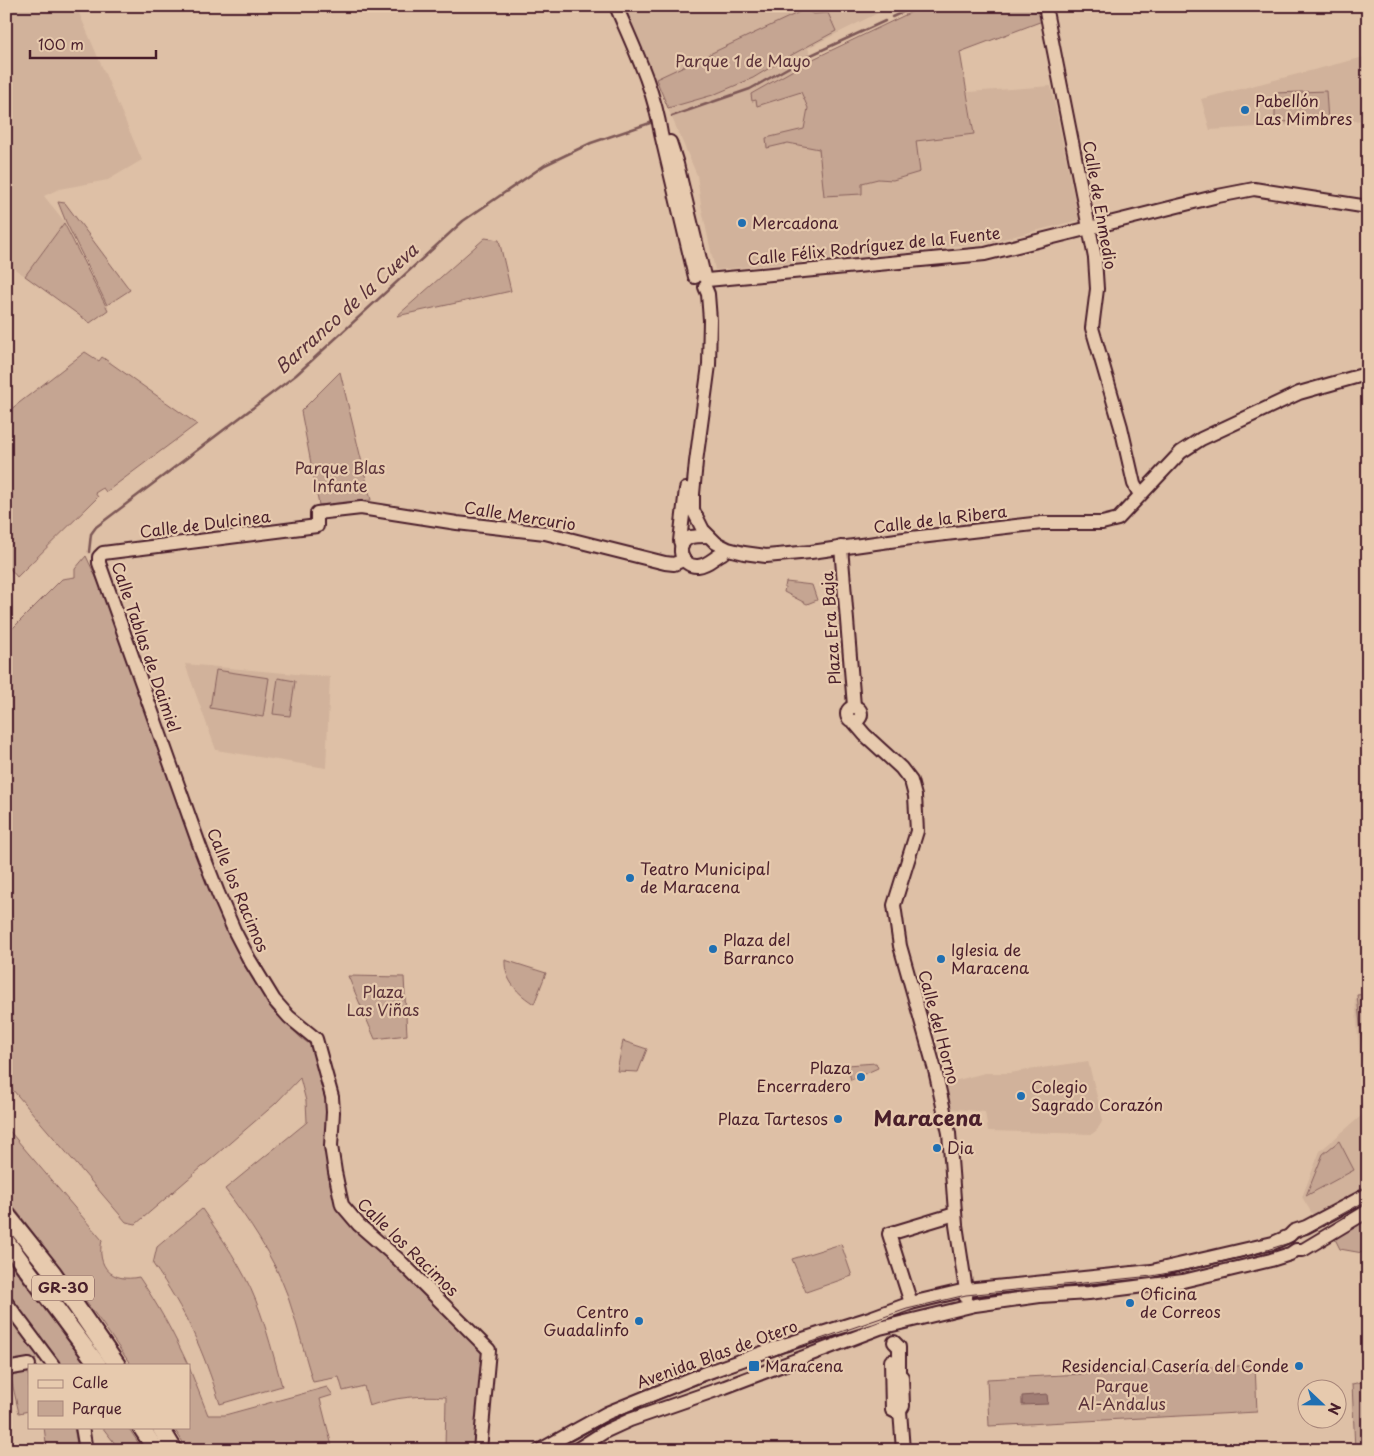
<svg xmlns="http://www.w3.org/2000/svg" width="1374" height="1456" viewBox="0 0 1374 1456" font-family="'Playpen Sans',sans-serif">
<rect width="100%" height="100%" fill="#dec0a6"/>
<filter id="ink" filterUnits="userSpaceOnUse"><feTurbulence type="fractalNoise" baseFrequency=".02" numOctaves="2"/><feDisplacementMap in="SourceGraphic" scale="10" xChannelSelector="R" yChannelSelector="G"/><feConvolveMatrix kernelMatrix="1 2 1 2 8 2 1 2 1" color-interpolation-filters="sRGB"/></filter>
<g filter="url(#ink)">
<!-- built -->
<g fill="#d1b29b">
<polygon points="6,6 76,6 142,160 108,180 59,189 44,196 65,222 25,276 6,263"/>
<polygon points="623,6 892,6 808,48 862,193 862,183 878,179 893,180 915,141 974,134 968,92 1051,86 1079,220 991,242 715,270 701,205 697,175"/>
<polygon points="1368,56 1368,120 1210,130 1201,99"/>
<polygon points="185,664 330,677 326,768 216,750"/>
<polygon points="1368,997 1368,1106 1361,1072 1355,999"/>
<polygon points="1088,1061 1103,1120 1097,1130 1092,1134 988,1131 985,1112 947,1108 942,1084 985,1073 1009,1073"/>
<polygon points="1368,1110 1368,1190 1314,1217 1302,1197 1320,1151"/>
</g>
<!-- green -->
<g fill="#c5a592" stroke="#88625e">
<polygon points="924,6 1042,6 1045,20 960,52 974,134 916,141 920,172 893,180 878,179 862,183 862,194 824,196 819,149 788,143 767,148 766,138 804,129 808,108 801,92 757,106 756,100 752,101 751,94 811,60"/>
<polygon points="804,10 814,14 828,13 836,31 786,58 753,78 713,95 668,108 656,79"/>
<polygon points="1326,91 1328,121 1275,122 1275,93"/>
<polygon points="58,202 65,203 130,290 107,305 66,222"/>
<polygon points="64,223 108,310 90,323 25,276"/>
<polygon points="485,238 499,240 511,291 397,316"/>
<polygon points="85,352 99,361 102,357 197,424 106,492 103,488 95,493 98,497 17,577 6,564 6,413"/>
<polygon points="340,372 371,500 319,505 301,411"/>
<path d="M86,556L102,590L233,937L251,976L272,1010L301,1038L312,1046L330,1106L341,1206L483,1350L477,1450H445L446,1397C421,1395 394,1397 369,1406L364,1386L343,1391L339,1377L313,1382C304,1353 297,1323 287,1294C273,1256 249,1221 225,1189L307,1122L306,1101L300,1078L275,1104L136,1224L126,1222L6,1082V635L62,579L75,577V569Z"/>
<polygon points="786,582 812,585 817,600 807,604 784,592"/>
<polygon points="216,670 269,678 263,717 210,708"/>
<polygon points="278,678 295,681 290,716 273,714"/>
<path d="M505,960L546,973L534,1004C518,994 504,980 505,960Z"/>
<polygon points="348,976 404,977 407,1035 375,1039"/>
<polygon points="1368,994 1368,1073 1365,1073 1357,995"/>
<polygon points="623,1041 647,1049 638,1072 617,1071"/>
<polygon points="876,1063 878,1068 851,1080 847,1065"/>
<path d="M6,1127L102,1240C96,1267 112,1283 139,1277C158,1305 174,1334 188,1365H131L102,1323L6,1197Z"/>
<polygon points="1339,1141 1354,1170 1306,1196 1323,1154"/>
<path d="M202,1209C222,1238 243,1268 256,1301C267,1329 274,1358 282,1386L220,1404C203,1350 186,1311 153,1264L157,1247Z"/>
<polygon points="1368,1218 1368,1254 1340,1249 1334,1237"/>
<polygon points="841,1244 852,1276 806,1292 792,1259"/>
<polygon points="6,1258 86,1365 58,1365 6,1295"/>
<polygon points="6,1313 40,1359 8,1364"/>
<polygon points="1255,1365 1257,1412 989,1426 987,1379"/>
<polygon points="189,1367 208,1415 225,1415 327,1387 333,1395 320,1399 333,1450 188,1450 173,1427 189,1427"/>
<polygon points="29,1371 29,1411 19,1413 10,1374"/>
<polygon points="1368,1378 1368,1450 1355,1450 1352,1384 1361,1382"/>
<polygon points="44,1427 74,1427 78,1450 47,1450"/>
<polygon points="102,1427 128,1427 143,1450 120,1450"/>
</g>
<!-- water -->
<polygon fill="#a17e74" stroke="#7e5857" points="1047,1394 1048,1404 1022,1405 1022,1396"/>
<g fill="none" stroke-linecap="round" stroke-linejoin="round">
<!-- stream -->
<g stroke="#7e5857" stroke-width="2.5">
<polyline points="892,17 916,6"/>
<polyline points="672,116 750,89 809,56 885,21"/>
<polyline points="89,552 91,534 96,527 296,375 463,221 545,165 591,143 653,122"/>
</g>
<defs>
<g id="secondary">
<path d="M616,6C634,48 654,88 661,134L695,277"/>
<polyline points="1045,6 1095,258 1097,289 1092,328 1121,427 1134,484 1140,495"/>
<polyline points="670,142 677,164 704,276"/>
<polyline points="707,280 985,254 1218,196 1254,189 1368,207"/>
<polyline points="705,287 708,294 710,320 709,365 696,462 693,494 693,510 703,530 716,543 728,549 744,553 766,556 811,552 911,538 1042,523 1102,523 1118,519 1181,452 1201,439 1299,393 1359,376 1368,375"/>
<path d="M708,536C703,536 696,536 691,537C674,543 680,567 698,566C709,565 714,557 723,553"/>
<polyline points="682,546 680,541 686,489"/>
<polyline points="841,547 854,706"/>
<circle cx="854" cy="714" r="7"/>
<polyline points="853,721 865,735 901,768 911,781 915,796 917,831 894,905 900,946 935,1070 949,1133 956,1225 966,1290 966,1298"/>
<polyline points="6,1302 53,1365"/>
<polyline points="911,1303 889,1234 955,1214"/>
<polyline points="894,1342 899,1347 899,1374 902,1377 903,1406 900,1411 903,1450"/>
<polyline points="891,1361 892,1410 896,1412 900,1411"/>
<polyline points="6,1369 29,1365"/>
<polyline points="82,1427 86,1450"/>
<polyline points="480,1450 489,1350 398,1259 359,1225 342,1205 335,1172 331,1146 333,1112 332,1097 316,1039 289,1017 274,1000 249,959 234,930 218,893 200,847 99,563 99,557 103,553 317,526 317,513 361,508 457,523 545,533 665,563 674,564 683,560"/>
<polyline points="540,1450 607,1413 703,1374 784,1345 870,1318 911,1303 966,1290 1152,1271 1273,1243 1289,1236 1294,1231 1306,1227 1368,1194"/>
<polyline points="576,1450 606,1431 630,1420 725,1387 880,1328 975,1305 1040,1296 1089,1293 1183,1281 1271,1260 1290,1254 1296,1250 1303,1250 1368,1211"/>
</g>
<g id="highway">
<polyline points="6,1214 53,1273 117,1365"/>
<polyline points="6,1241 98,1365"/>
<polyline points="141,1427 156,1450"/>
<polyline points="160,1427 174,1450"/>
</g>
</defs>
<!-- secondary casing -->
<use href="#secondary" stroke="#4a1f2b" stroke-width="16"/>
<!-- highway casing -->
<use href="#highway" stroke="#4a1f2b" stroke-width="20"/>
<!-- secondary -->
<use href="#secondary" stroke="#e7caae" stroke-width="12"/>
<!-- highway -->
<use href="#highway" stroke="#e7caae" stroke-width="16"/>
<!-- tram -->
<polyline stroke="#4a1f2b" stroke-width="1" points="552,1450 604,1422 638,1407 783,1352 907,1309 966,1295 1152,1276 1185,1270 1251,1255 1289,1243 1368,1200"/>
</g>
</g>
<!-- markers -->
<g fill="#1f6fb2" stroke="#e7caae" stroke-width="2">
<circle cx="1245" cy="110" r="5"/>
<circle cx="742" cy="223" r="5"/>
<circle cx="630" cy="878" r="5"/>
<circle cx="713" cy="949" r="5"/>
<circle cx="941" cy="959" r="5"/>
<circle cx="861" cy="1077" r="5"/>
<circle cx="1021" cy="1096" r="5"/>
<circle cx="838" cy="1119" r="5"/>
<circle cx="937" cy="1148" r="5"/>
<circle cx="1130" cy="1303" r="5"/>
<circle cx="639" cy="1321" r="5"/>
<rect x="748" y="1360" width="12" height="12" rx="2.5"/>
<circle cx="1299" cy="1366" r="5"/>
</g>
<g text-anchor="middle" stroke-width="4.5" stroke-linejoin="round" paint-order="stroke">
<!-- shield labels -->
<rect fill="#e7caae" stroke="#795252" stroke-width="1" x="32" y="1275.5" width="62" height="25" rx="4"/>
<g font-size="15" font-weight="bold" fill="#4a1f2b">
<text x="63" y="1293">GR-30</text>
</g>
<!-- park labels -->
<g font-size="16" fill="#5c333a" stroke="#e7caae">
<text x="743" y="67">Parque 1 de Mayo</text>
<text x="340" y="474">Parque Blas<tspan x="340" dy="18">Infante</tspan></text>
<text x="383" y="998">Plaza<tspan x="383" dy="18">Las Viñas</tspan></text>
<text x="1122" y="1392">Parque<tspan x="1122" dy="18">Al-Andalus</tspan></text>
</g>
<!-- poi labels -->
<g font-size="16" fill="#4a1f2b" stroke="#e7caae" text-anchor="start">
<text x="1255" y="107">Pabellón<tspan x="1255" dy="18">Las Mimbres</tspan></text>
<text x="752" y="229">Mercadona</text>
<text x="640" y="875">Teatro Municipal<tspan x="640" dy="18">de Maracena</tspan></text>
<text x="723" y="946">Plaza del<tspan x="723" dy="18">Barranco</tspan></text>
<text x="951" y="956">Iglesia de<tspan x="951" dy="18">Maracena</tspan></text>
<text x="851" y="1074" text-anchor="end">Plaza<tspan x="851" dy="18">Encerradero</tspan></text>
<text x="1031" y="1093">Colegio<tspan x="1031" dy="18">Sagrado Corazón</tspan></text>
<text x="828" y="1125" text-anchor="end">Plaza Tartesos</text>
<text x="947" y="1154">Dia</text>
<text x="1140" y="1300">Oficina<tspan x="1140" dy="18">de Correos</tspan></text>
<text x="629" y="1318" text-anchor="end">Centro<tspan x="629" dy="18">Guadalinfo</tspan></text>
<text x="765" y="1372">Maracena</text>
<text x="1289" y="1372" text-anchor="end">Residencial Casería del Conde</text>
</g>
<!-- street labels -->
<g font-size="16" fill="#4a1f2b" stroke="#e7caae">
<text transform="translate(1100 205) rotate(80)" y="6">Calle de Enmedio</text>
<text transform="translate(874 246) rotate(-6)" y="6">Calle Félix Rodríguez de la Fuente</text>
<text transform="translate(520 516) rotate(9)" y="6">Calle Mercurio</text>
<text transform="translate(940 519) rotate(-7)" y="6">Calle de la Ribera</text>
<text transform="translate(205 524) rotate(-7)" y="6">Calle de Dulcinea</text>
<text transform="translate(831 628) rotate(-94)" y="6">Plaza Era Baja</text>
<text transform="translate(146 647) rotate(71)" y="6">Calle Tablas de Daimiel</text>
<text transform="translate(238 890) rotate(67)" y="6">Calle los Racimos</text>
<text transform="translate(939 1027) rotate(75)" y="6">Calle del Horno</text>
<text transform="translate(408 1247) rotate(44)" y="6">Calle los Racimos</text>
<text transform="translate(717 1354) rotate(-20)" y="6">Avenida Blas de Otero</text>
</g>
<!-- water labels -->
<g font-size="18" font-style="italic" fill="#5b323a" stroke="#e7caae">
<text transform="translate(347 309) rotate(-42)" y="6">Barranco de la Cueva</text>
</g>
<!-- district labels -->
<g font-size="21" font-weight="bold" fill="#4a1f2b" stroke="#e7caae">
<text x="928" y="1126">Maracena</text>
</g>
</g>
<!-- margin -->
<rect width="1374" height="1456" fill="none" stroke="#e7caae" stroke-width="25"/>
<rect x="12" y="12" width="1349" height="1431" fill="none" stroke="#4a1f2b" stroke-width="2" filter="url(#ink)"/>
<!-- legend -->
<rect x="28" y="1364" width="162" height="65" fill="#e7caae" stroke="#a8867a"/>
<rect x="38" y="1380" width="25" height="8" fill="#e7caae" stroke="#a8867a"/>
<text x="72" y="1388" font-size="15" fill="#4a1f2b">Calle</text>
<rect x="38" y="1401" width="25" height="15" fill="#c5a592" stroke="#a8867a"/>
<text x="72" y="1414" font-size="15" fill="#4a1f2b">Parque</text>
<!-- north arrow -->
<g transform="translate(1322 1404) rotate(112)"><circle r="24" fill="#e7caae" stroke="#a8867a"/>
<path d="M0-4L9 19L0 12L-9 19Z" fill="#1f6fb2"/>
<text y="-8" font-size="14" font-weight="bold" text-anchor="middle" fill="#4a1f2b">N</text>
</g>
<!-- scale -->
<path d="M30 50v8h126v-8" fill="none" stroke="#4a1f2b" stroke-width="2.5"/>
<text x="38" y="50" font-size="15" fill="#4a1f2b" stroke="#e7caae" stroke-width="4" paint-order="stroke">100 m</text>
</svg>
